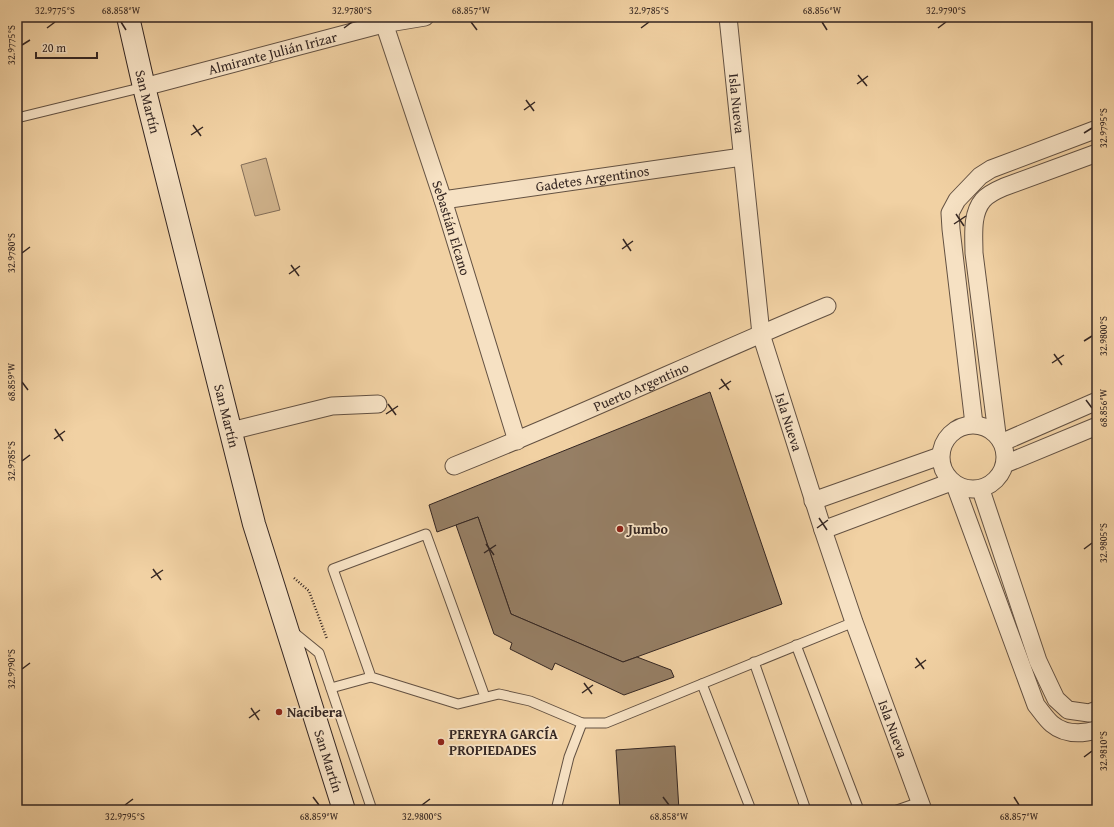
<svg xmlns="http://www.w3.org/2000/svg" width="1114" height="827" viewBox="0 0 1114 827" font-family="'Gentium Book Plus',serif">
<rect width="100%" height="100%" fill="#f1d1a3"/>
<filter id="stains"><feTurbulence type="fractalNoise" baseFrequency=".005" numOctaves="4"/><feColorMatrix values="0 0 0 0 .2 0 0 0 0 .09 0 0 0 0 .02 0 0 0 .5 -.17"/></filter>
<radialGradient id="worn" r=".72"><stop offset=".6" stop-color="#630" stop-opacity="0"/><stop offset="1" stop-color="#630" stop-opacity=".3"/></radialGradient>
<!-- pitch -->
<polygon fill="#d1b48d" stroke="#826d58" points="266,158 280,210 255,216 241,165"/>
<!-- building -->
<g fill="#967f65" stroke="#342622">
<polygon points="710,392 782,604 623,662 511,614 478,517 437,532 429,505"/>
<polygon points="478,517 511,614 623,662 637,657 671,670 674,677 624,695 555,663 552,670 510,649 512,643 494,634 456,525"/>
<polygon points="675,746 679,810 620,810 616,750"/>
</g>
<g fill="none" stroke-linecap="round" stroke-linejoin="round">
<defs>
<g id="service">
<polyline points="17,118 144,87"/>
<polyline points="292,631 319,653 372,810"/>
<polyline points="796,645 859,810"/>
<polyline points="754,662 806,810"/>
<polyline points="702,684 751,810"/>
<polyline points="331,688 371,677"/>
<polyline points="485,697 426,534 333,569 371,677 458,704 499,694 530,701 582,723 606,723 854,622"/>
<polyline points="556,810 569,757 582,723"/>
<polyline points="897,810 920,802"/>
</g>
<g id="minor">
<path id="s1" d="M382,17L443,200L517,441"/>
<path id="s2" d="M728,17L761,334L823,530L854,622L923,810"/>
<path id="s3" d="M144,87L383,24L425,17"/>
<path id="s4" d="M443,200L742,157"/>
<polyline points="974,424 951,229 950,213 957,200 980,176 991,169 1097,129"/>
<circle cx="973" cy="457" r="32"/>
<polyline points="231,431 332,406 378,404"/>
<path d="M997,434L974,253C974,237 971,214 983,200C988,194 997,190 1004,187L1097,153"/>
<polyline points="1003,442 1097,401"/>
<polyline points="1005,464 1097,426"/>
<path id="s5" d="M454,466C580,416 702,358 827,306"/>
<path d="M955,485L1036,705C1041,711 1046,719 1052,724C1065,735 1082,734 1097,730"/>
<polyline points="981,490 1038,661 1056,699 1068,710 1089,713 1097,710"/>
<polyline points="813,501 940,456"/>
<polyline points="823,530 951,482"/>
</g>
<g id="secondary">
<path id="s6" d="M128,17L144,87L254,524L344,810"/>
</g>
</defs>
<!-- service casing -->
<use href="#service" stroke="#635142" stroke-width="11"/>
<!-- minor casing -->
<use href="#minor" stroke="#635142" stroke-width="19"/>
<!-- secondary casing -->
<use href="#secondary" stroke="#342622" stroke-width="24"/>
<!-- path -->
<polyline stroke="#342622" stroke-width="2.5" stroke-dasharray="1 2" stroke-linecap="butt" points="294,578 309,591 327,639"/>
<!-- service -->
<use href="#service" stroke="#f6e1c3" stroke-width="9"/>
<!-- minor -->
<use href="#minor" stroke="#f6e1c3" stroke-width="17"/>
<!-- secondary -->
<use href="#secondary" stroke="#f6e1c3" stroke-width="22"/>
</g>
<!-- ticks -->
<path fill="none" stroke="#342622" stroke-width="1.5" d="M121,22L126,30M471,22L477,30M822,22L827,30M47,28L55,22M344,28L352,22M641,28L649,22M938,28L946,22M22,45L30,40M858,75L867,86M857,84L868,76M526,100L534,111M524,110L535,102M193,125L201,136M1084,133L1092,128M191,135L203,127M956,214L964,226M954,224L966,216M623,239L631,251M622,249L633,241M22,253L30,247M291,265L299,276M289,274L300,266M1084,341L1092,336M1054,354L1062,365M1052,363L1064,355M721,379L729,390M22,382L28,390M719,389L731,381M1086,400L1092,408M388,404L396,415M386,414L398,406M55,429L63,441M54,439L65,431M22,461L30,455M819,518L827,530M817,528L828,520M486,544L494,555M1084,549L1092,543M484,553L496,545M153,569L161,580M151,578L163,570M916,658L924,669M915,668L926,660M22,669L30,663M584,683L592,694M582,693L593,685M251,708L259,720M249,718L260,710M1084,757L1092,751M313,797L319,805M663,797L669,805M1014,797L1019,805M125,805L133,799M422,805L430,799"/>
<!-- markers -->
<g fill="#8f2418" stroke="#f6e1c3" stroke-width="1.5">
<circle cx="620" cy="529" r="4"/>
<circle cx="279" cy="712" r="4"/>
<circle cx="441" cy="742" r="4"/>
</g>
<g text-anchor="middle" stroke-width="3.5" stroke-linejoin="round" paint-order="stroke">
<!-- street labels -->
<g font-size="14" fill="#342622" stroke="#f6e1c3">
<text dy="5" stroke="none"><textPath href="#s3" startOffset="133">Almirante Julián Irizar</textPath></text>
<text dy="5" stroke="none"><textPath href="#s6" startOffset="87">San Martín</textPath></text>
<text dy="5" stroke="none"><textPath href="#s2" startOffset="87">Isla Nueva</textPath></text>
<text dy="5" stroke="none"><textPath href="#s4" startOffset="151">Gadetes Argentinos</textPath></text>
<text dy="5" stroke="none"><textPath href="#s1" startOffset="222">Sebastián Elcano</textPath></text>
<text dy="5" stroke="none"><textPath href="#s5" startOffset="203">Puerto Argentino</textPath></text>
<text dy="5" stroke="none"><textPath href="#s6" startOffset="411">San Martín</textPath></text>
<text dy="5" stroke="none"><textPath href="#s2" startOffset="411">Isla Nueva</textPath></text>
<text dy="5" stroke="none"><textPath href="#s2" startOffset="735">Isla Nueva</textPath></text>
<text dy="5" stroke="none"><textPath href="#s6" startOffset="771">San Martín</textPath></text>
</g>
<!-- poi labels -->
<g font-size="14" font-weight="bold" fill="#342622" stroke="#f6e1c3" text-anchor="start">
<text x="628" y="534">Jumbo</text>
<text x="287" y="717">Nacibera</text>
<text x="449" y="739">PEREYRA GARCÍA<tspan x="449" dy="16">PROPIEDADES</tspan></text>
</g>
</g>
<!-- margin -->
<rect width="1114" height="827" fill="none" stroke="#f1d1a3" stroke-width="44"/>
<!-- scale -->
<path d="M36 52v6h61v-6" fill="none" stroke="#342622" stroke-width="2"/>
<text x="42" y="52" font-size="12" fill="#342622" stroke="#f6e1c3" stroke-width="3" paint-order="stroke">20 m</text>
<rect x="22" y="22" width="1070" height="783" fill="none" stroke="#342622" stroke-width="1.5"/>
<g font-size="10" text-anchor="middle" fill="#342622">
<text x="55" y="14">32.9775°S</text>
<text x="121" y="14">68.858°W</text>
<text x="352" y="14">32.9780°S</text>
<text x="471" y="14">68.857°W</text>
<text x="649" y="14">32.9785°S</text>
<text x="822" y="14">68.856°W</text>
<text x="946" y="14">32.9790°S</text>
<text transform="translate(11 45) rotate(-90)" y="4">32.9775°S</text>
<text transform="translate(1103 128) rotate(-90)" y="4">32.9795°S</text>
<text transform="translate(11 253) rotate(-90)" y="4">32.9780°S</text>
<text transform="translate(1103 336) rotate(-90)" y="4">32.9800°S</text>
<text transform="translate(11 382) rotate(-90)" y="4">68.859°W</text>
<text transform="translate(1103 408) rotate(-90)" y="4">68.856°W</text>
<text transform="translate(11 461) rotate(-90)" y="4">32.9785°S</text>
<text transform="translate(1103 543) rotate(-90)" y="4">32.9805°S</text>
<text transform="translate(11 669) rotate(-90)" y="4">32.9790°S</text>
<text transform="translate(1103 751) rotate(-90)" y="4">32.9810°S</text>
<text x="125" y="820">32.9795°S</text>
<text x="319" y="820">68.859°W</text>
<text x="422" y="820">32.9800°S</text>
<text x="669" y="820">68.858°W</text>
<text x="1019" y="820">68.857°W</text>
</g>
<rect width="100%" height="100%" filter="url(#stains)"/>
<rect width="100%" height="100%" fill="url(#worn)"/>
</svg>
